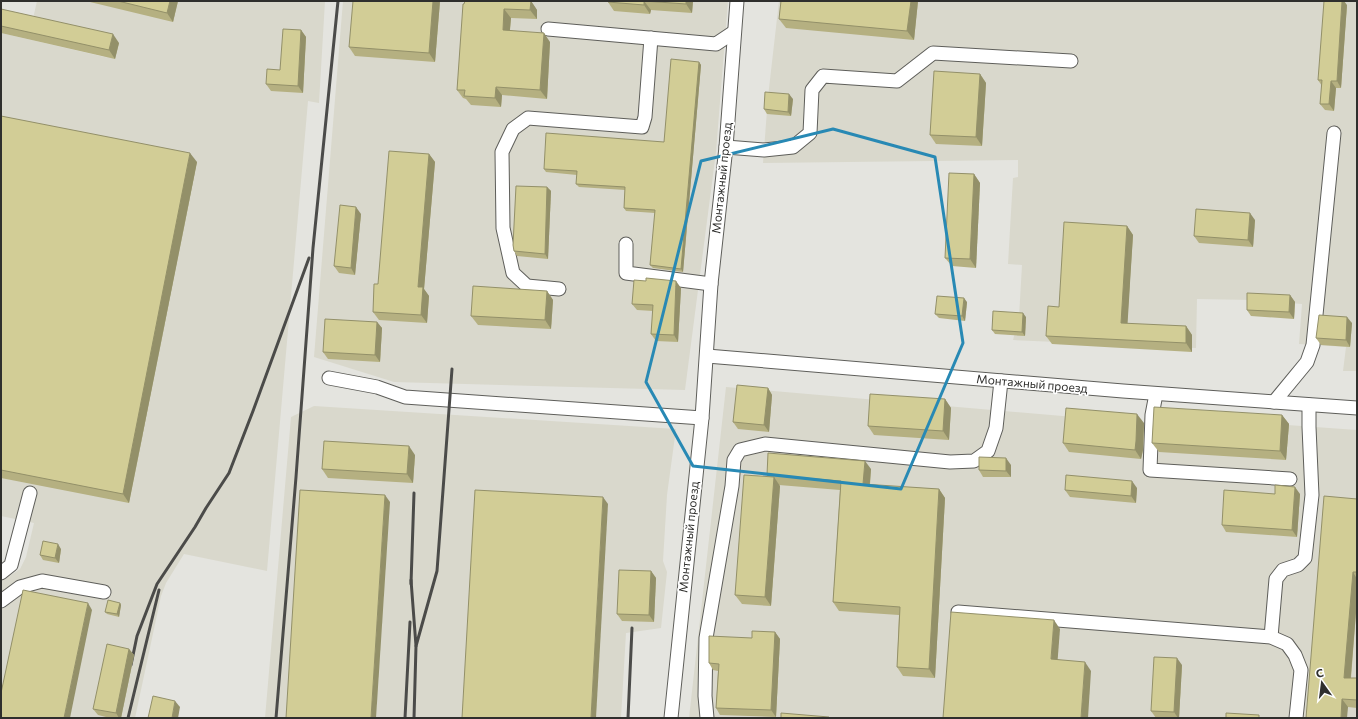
<svg xmlns="http://www.w3.org/2000/svg" width="1358" height="719" viewBox="0 0 1358 719" font-family="Commissioner,sans-serif">
<rect width="100%" height="100%" fill="#e4e4df"/>
<!-- built -->
<g fill="#d9d8cc">
<polygon points="37,1 325,1 319,103 308,101 267,571 184,554 166,583 161,596 135,718 1,718 1,580 8,577 20,569 26,557 34,523 1,516 1,33 109,58 30,32"/>
<polygon points="343,1 728,1 716,152 685,390 394,382 314,357"/>
<polygon points="779,1 1357,1 1357,371 1343,371 1346,347 1299,344 1302,304 1252,300 1197,299 1196,348 1013,340 1019,317 1022,265 1008,264 1013,178 1018,177 1018,160 763,163 768,97"/>
<polygon points="726,387 1144,423 1145,415 1357,430 1357,718 689,718"/>
<polygon points="314,406 676,429 667,495 663,561 667,572 661,628 626,633 621,718 265,718 291,417"/>
</g>
<g fill="none" stroke-linecap="round" stroke-linejoin="round">
<defs>
<g id="minor">
<polyline points="548,29 716,44 734,32"/>
<polyline points="726,147 764,150 793,147 810,133 812,90 823,76 897,81 933,53 1071,61"/>
<polyline points="626,244 626,273 711,284"/>
<polyline points="559,289 527,286 513,273 503,228 502,152 513,129 528,118 642,127 645,117 651,38"/>
<polyline points="707,356 1123,391 1357,408"/>
<polyline points="329,378 377,387 405,397 702,418"/>
<polyline points="1156,394 1152,415 1150,470 1290,479"/>
<polyline points="1274,402 1307,362 1313,345 1334,133"/>
<polyline points="1,573 11,565 30,493"/>
<polyline points="1,601 20,587 42,581 104,592"/>
<polyline points="958,612 1271,637 1287,644 1295,655 1301,670 1296,718"/>
<polyline points="1271,637 1276,579 1283,570 1298,565 1305,558 1312,495 1309,427 1309,405"/>
<polyline points="671,718 702,418 711,284 726,147 737,1"/>
<polyline points="707,718 705,696 706,638 732,486 734,460 740,450 765,444 950,462 974,461 988,451 996,428 1001,381"/>
</g>
</defs>
<!-- minor casing -->
<use href="#minor" stroke="#5e5e5a" stroke-width="15"/>
<!-- minor -->
<use href="#minor" stroke="#fff" stroke-width="13"/>
<!-- rail -->
<g stroke="#4b4b49" stroke-width="3">
<polyline points="411,580 416,646 437,571 452,369"/>
<polyline points="411,584 414,493"/>
<polyline points="131,665 137,636 157,584 195,527 206,508 229,473 253,411 309,258"/>
<polyline points="128,718 159,590"/>
<polyline points="276,718 296,477 313,248 338,1"/>
<polyline points="405,718 410,622"/>
<polyline points="414,718 416,646"/>
<polyline points="628,718 632,628"/>
</g>
</g>
<!-- wall -->
<g fill="#b5b081">
<polygon points="89,1 178,1 173,22 90,2"/>
<polygon points="440,1 435,62 355,56 349,47"/>
<polygon points="531,1 537,10 537,19 511,18 510,30 550,42 547,99 502,95 501,107 471,105 466,99 463,98 457,90 464,4"/>
<polygon points="608,1 693,1 692,13 651,10 650,14 614,11 608,2"/>
<polygon points="781,1 918,1 914,40 786,28 779,19"/>
<polygon points="1347,5 1341,88 1336,88 1334,111 1325,110 1320,104 1322,86 1318,80"/>
<polygon points="1,9 119,43 115,59 1,33"/>
<polygon points="301,30 306,37 303,93 271,91 266,84 280,70"/>
<polygon points="699,62 701,65 683,272 653,268 650,265 655,213 626,211 624,208 625,190 579,187 576,184 577,175 546,172 544,169 664,142"/>
<polygon points="980,74 986,83 982,146 936,144 930,135"/>
<polygon points="793,99 791,116 767,114 764,109"/>
<polygon points="1,116 197,162 129,503 1,478"/>
<polygon points="429,154 435,162 424,289 429,296 427,323 379,320 373,312 378,284"/>
<polygon points="974,174 980,183 976,268 952,266 945,258"/>
<polygon points="547,187 551,191 548,259 517,256 514,251"/>
<polygon points="361,214 355,275 339,273 334,266"/>
<polygon points="1255,220 1253,247 1199,243 1194,236"/>
<polygon points="1127,226 1133,235 1127,324 1186,326 1192,335 1192,352 1052,344 1046,336 1059,307"/>
<polygon points="681,288 678,342 656,341 651,334 653,311 637,310 632,304"/>
<polygon points="547,291 553,300 551,329 478,325 471,316"/>
<polygon points="1290,295 1295,302 1294,319 1251,316 1247,310"/>
<polygon points="967,302 965,321 939,318 935,314"/>
<polygon points="1026,317 1025,336 995,334 992,330"/>
<polygon points="377,322 382,328 380,362 328,359 323,352"/>
<polygon points="1352,323 1350,347 1321,345 1316,338"/>
<polygon points="768,388 772,395 769,432 738,429 733,422"/>
<polygon points="945,399 951,408 949,440 874,435 868,426"/>
<polygon points="1282,415 1289,424 1286,460 1159,452 1152,443"/>
<polygon points="1144,423 1143,450 1141,459 1069,452 1063,443"/>
<polygon points="415,455 413,483 328,478 322,469"/>
<polygon points="1011,465 1011,477 983,477 979,470"/>
<polygon points="871,469 870,485 939,489 945,498 935,678 903,676 897,667 899,615 839,611 833,602 840,490 779,485 780,486 771,606 742,604 735,595 768,477 767,475"/>
<polygon points="1137,488 1136,503 1070,497 1065,490"/>
<polygon points="1275,494 1300,494 1297,537 1226,532 1222,525"/>
<polygon points="1357,499 1357,600 1351,678 1357,678 1357,708 1348,707 1306,718"/>
<polygon points="61,549 59,563 43,560 40,555"/>
<polygon points="651,571 656,578 654,622 622,621 617,614"/>
<polygon points="120,603 121,605 119,617 107,614 105,612"/>
<polygon points="775,632 780,639 776,717 720,715 716,708 718,671 713,670 709,663 752,638"/>
<polygon points="129,649 134,655 121,718 110,718 98,715 93,709"/>
<polygon points="1182,665 1179,718 1156,718 1151,711"/>
</g>
<!-- shaded-wall -->
<g fill="#939069">
<polygon points="170,1 178,1 173,22 167,13"/>
<polygon points="433,1 440,1 435,62 429,53"/>
<polygon points="531,1 537,10 537,19 530,10"/>
<polygon points="644,1 651,10 650,14 644,5"/>
<polygon points="686,1 693,1 692,13 686,4"/>
<polygon points="911,1 918,1 914,40 907,31"/>
<polygon points="1342,1 1344,1 1347,5 1341,88 1337,81"/>
<polygon points="504,9 511,18 509,39 503,30"/>
<polygon points="301,30 306,37 303,93 298,86"/>
<polygon points="544,33 550,42 547,99 540,90"/>
<polygon points="113,34 119,43 115,59 109,50"/>
<polygon points="699,62 701,65 683,272 681,269"/>
<polygon points="980,74 986,83 982,146 976,137"/>
<polygon points="1331,81 1336,88 1334,111 1329,104"/>
<polygon points="496,87 502,95 501,107 495,98"/>
<polygon points="789,94 793,99 791,116 788,112"/>
<polygon points="190,153 197,162 129,503 123,494"/>
<polygon points="429,154 435,162 424,289 429,296 427,323 421,315 418,287"/>
<polygon points="974,174 980,183 976,268 970,259"/>
<polygon points="547,187 551,191 548,259 545,254"/>
<polygon points="356,207 361,214 355,275 351,268"/>
<polygon points="1250,213 1255,220 1253,247 1248,240"/>
<polygon points="1127,226 1133,235 1127,332 1121,323"/>
<polygon points="676,281 681,288 678,342 674,335"/>
<polygon points="547,291 553,300 551,329 545,320"/>
<polygon points="1290,295 1295,302 1294,319 1289,312"/>
<polygon points="964,298 967,302 965,321 962,316"/>
<polygon points="1023,313 1026,317 1025,336 1022,332"/>
<polygon points="1347,317 1352,323 1350,347 1346,340"/>
<polygon points="377,322 382,328 380,362 375,355"/>
<polygon points="1186,326 1192,335 1192,352 1186,343"/>
<polygon points="768,388 772,395 769,432 764,425"/>
<polygon points="945,399 951,408 949,440 943,431"/>
<polygon points="1137,414 1144,423 1143,450 1141,459 1135,450"/>
<polygon points="1282,415 1289,424 1286,460 1280,451"/>
<polygon points="409,446 415,455 413,483 407,474"/>
<polygon points="1006,458 1011,465 1011,477 1006,471"/>
<polygon points="865,461 871,469 869,493 863,484"/>
<polygon points="774,477 780,486 771,606 765,597"/>
<polygon points="1132,481 1137,488 1136,503 1131,496"/>
<polygon points="1295,487 1300,494 1297,537 1292,530"/>
<polygon points="939,489 945,498 935,678 929,669"/>
<polygon points="385,495 390,502 376,718 371,718"/>
<polygon points="603,497 608,504 596,718 591,718"/>
<polygon points="58,544 61,549 59,563 55,558"/>
<polygon points="651,571 656,578 654,622 649,615"/>
<polygon points="1353,572 1357,579 1357,600 1350,686 1344,678"/>
<polygon points="88,603 92,610 70,718 64,718"/>
<polygon points="120,603 121,605 119,617 117,614"/>
<polygon points="1054,620 1060,629 1057,668 1051,659"/>
<polygon points="775,632 780,639 776,717 771,710"/>
<polygon points="129,649 134,655 121,718 119,718 116,713"/>
<polygon points="1177,658 1182,665 1179,718 1178,718 1174,712"/>
<polygon points="1085,662 1091,671 1088,718 1081,718"/>
<polygon points="1342,699 1348,707 1347,718 1341,718"/>
<polygon points="175,701 180,707 178,718 172,718"/>
</g>
<!-- building -->
<g fill="#d2cd96" stroke="#939069">
<polygon points="118,1 170,1 167,13"/>
<polygon points="353,1 433,1 429,53 349,47"/>
<polygon points="465,1 531,1 530,10 504,9 503,30 544,33 540,90 496,87 495,98 464,96 465,90 457,90 463,4 464,4"/>
<polygon points="608,1 686,1 686,4 644,1 644,5 608,2"/>
<polygon points="781,1 911,1 907,31 779,19"/>
<polygon points="1324,1 1342,1 1337,81 1331,81 1329,104 1320,104 1322,80 1318,80"/>
<polygon points="1,9 113,34 109,50 1,26"/>
<polygon points="283,29 301,30 298,86 266,84 267,69 280,70"/>
<polygon points="671,59 699,62 681,269 650,265 655,210 624,208 625,187 576,184 577,171 544,169 546,133 664,142"/>
<polygon points="934,71 980,74 976,137 930,135"/>
<polygon points="765,92 789,94 788,112 764,109"/>
<polygon points="1,116 190,153 123,494 1,470"/>
<polygon points="389,151 429,154 418,287 423,287 421,315 373,312 374,284 378,284"/>
<polygon points="949,173 974,174 970,259 945,258"/>
<polygon points="516,186 547,187 545,254 514,251 513,245"/>
<polygon points="340,205 356,207 351,268 334,266"/>
<polygon points="1196,209 1250,213 1248,240 1194,236"/>
<polygon points="1064,222 1127,226 1121,323 1186,326 1186,343 1046,336 1048,306 1059,307"/>
<polygon points="646,278 676,281 674,335 651,334 653,305 632,304 634,280 646,281"/>
<polygon points="473,286 547,291 545,320 471,316"/>
<polygon points="1247,293 1290,295 1289,312 1247,310"/>
<polygon points="937,296 964,298 962,316 935,314"/>
<polygon points="993,311 1023,313 1022,332 992,330"/>
<polygon points="1319,315 1347,317 1346,340 1316,338"/>
<polygon points="325,319 377,322 375,355 323,352"/>
<polygon points="737,385 768,388 764,425 733,422"/>
<polygon points="870,394 945,399 943,431 868,426"/>
<polygon points="1154,407 1282,415 1280,451 1152,443"/>
<polygon points="1066,408 1137,414 1136,441 1135,450 1063,443"/>
<polygon points="324,441 409,446 407,474 322,469"/>
<polygon points="768,453 865,461 863,484 939,489 929,669 897,667 900,607 833,602 841,481 767,475"/>
<polygon points="979,457 1006,458 1006,471 979,470"/>
<polygon points="744,475 774,477 765,597 735,595"/>
<polygon points="1066,475 1132,481 1131,496 1065,490"/>
<polygon points="1275,485 1295,487 1292,530 1222,525 1224,490 1275,494"/>
<polygon points="300,490 385,495 371,718 286,718"/>
<polygon points="475,490 603,497 591,718 462,718"/>
<polygon points="1324,496 1357,499 1357,572 1353,572 1344,678 1357,678 1357,700 1342,699 1341,718 1306,718"/>
<polygon points="43,541 58,544 55,558 40,555"/>
<polygon points="619,570 651,571 649,615 617,614"/>
<polygon points="23,590 88,603 64,718 1,718 1,693"/>
<polygon points="108,600 120,603 117,614 105,612"/>
<polygon points="951,612 1054,620 1051,659 1085,662 1081,718 943,718"/>
<polygon points="752,631 775,632 771,710 716,708 719,664 709,663 709,636 752,638"/>
<polygon points="107,644 129,649 116,713 93,709"/>
<polygon points="1154,657 1177,658 1174,712 1151,711"/>
<polygon points="153,696 175,701 172,718 148,718"/>
<polygon points="781,713 829,717 829,718 781,718"/>
<polygon points="1226,713 1259,715 1259,718 1226,718"/>
</g>
<!-- marked area -->
<path fill="none" stroke="#2889b4" stroke-width="3" stroke-linejoin="round" d="M833,129L935,157L963,343L901,489L693,466L646,382L701,161Z"/>
<g text-anchor="middle" stroke-width="3.5" stroke-linejoin="round" paint-order="stroke">
<!-- street labels -->
<g font-size="12" fill="#2f2f2d" stroke="#fff">
<text transform="translate(722 178) rotate(-84)" y="4">Монтажный проезд</text>
<text transform="translate(1032 384) rotate(5)" y="4">Монтажный проезд</text>
<text transform="translate(689 537) rotate(-84)" y="4">Монтажный проезд</text>
</g>
</g>
<!-- border -->
<rect width="1358" height="719" fill="none" stroke="#2f2f2d" stroke-width="4"/>
<!-- north arrow -->
<g transform="translate(1322 683) rotate(346)" stroke="#ffffff" stroke-width="3" paint-order="stroke">
<path d="M0-3L7 15L0 10L-7 15Z" fill="#2f2f2d"/>
<text y="-6" font-size="11" font-weight="bold" text-anchor="middle" fill="#2f2f2d">С</text>
</g>
</svg>
